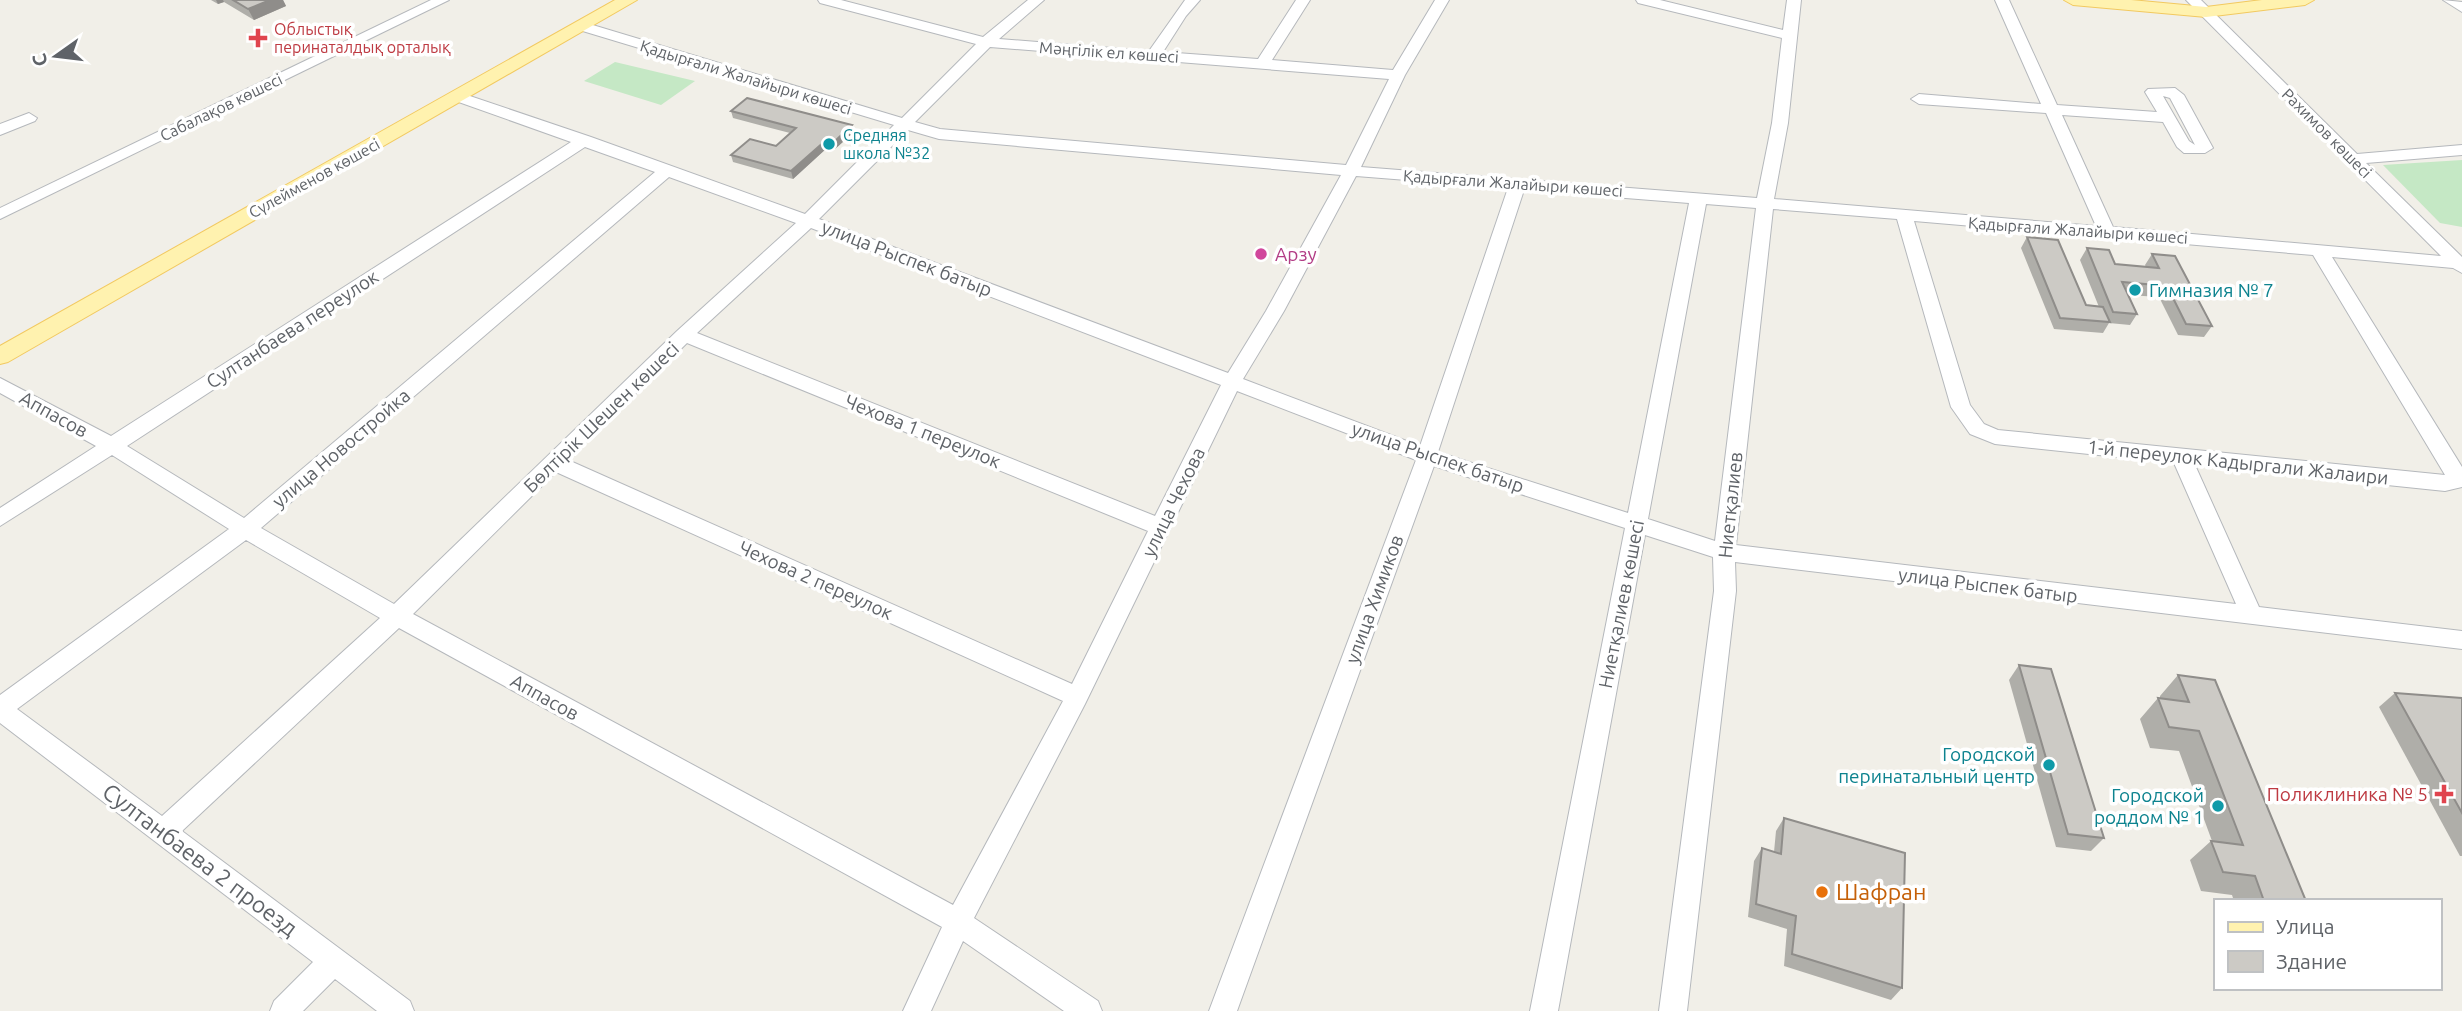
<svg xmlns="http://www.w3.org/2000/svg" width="2462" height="1011" viewBox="0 0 2462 1011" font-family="Ubuntu,sans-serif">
<rect width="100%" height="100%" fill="#f1efe8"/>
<!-- green -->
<g fill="#c5e8c5">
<polygon points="615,62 695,81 661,105 584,81"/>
<polygon points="2462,160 2462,227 2440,223 2383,165"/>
</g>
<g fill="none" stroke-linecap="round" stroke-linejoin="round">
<defs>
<g id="minor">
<polygon points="431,0 449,0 0,219 0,208"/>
<path d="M818,0H841L983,37L1028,0H1044L999,39L1149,51L1185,0H1200L1186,16L1163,52L1258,59L1296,0H1310L1272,60L1393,70L1435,0H1449L1405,75L1361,167L1757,198L1772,123L1782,38L1638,3L1636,0H1660L1783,30L1787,0H1801L1788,123L1774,199L2096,226L2046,113L1919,104L1911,99L1919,94L2041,104L1995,0H2009L2057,105L2157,112L2145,92L2148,89L2175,88L2184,95L2213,148L2205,153H2184L2177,147L2163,122L2062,115L2113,227L2441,256L2186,0H2201L2357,154L2462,145V155L2366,163L2462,257V273L2453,268L2332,257L2462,467V487L2445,491L2195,465L2259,607L2462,631V649L1735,562L1736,591L1687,1011H1659L1714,591L1713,557L1645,535L1558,1011H1530L1625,528L1434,466L1237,1011H1209L1416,460L1237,391L1085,704L974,918L1098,1001L1102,1011H1064L963,941L931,1011H903L942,927L399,628L182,831L410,1001L414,1011H377L335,979L303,1011H270L274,1001L313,962L0,723V695L229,529L112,455L0,526V508L96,446L0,393V378L111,436L571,142L453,100L450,97L458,92L591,137L805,214L894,125L576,29L574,26L576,23H586L902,118L976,44L820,3ZM990,47L1389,79L1346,165L940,129L915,122ZM2163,96L2170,98L2195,145L2189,141ZM908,130L939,139L1341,175L1266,311L1228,373L819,219ZM585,147L655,172L244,518L127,446ZM1356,176L1508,188L1420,446L1243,379L1284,311ZM669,177L796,223L677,331L394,604L261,528ZM1524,190L1689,203L1628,513L1438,452ZM1706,204L1756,208L1715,541L1648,519ZM1773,209L1897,219L1951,407L1970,434L1995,444L2174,463L2236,604L1736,545ZM1914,221L2313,255L2445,475L1998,430L1984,424L1970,405ZM811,228L1221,385L1155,516L697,333ZM687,343L1148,531L1072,684L568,460ZM556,472L1063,701L953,905L413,614ZM246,540L380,618L162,816L17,709Z"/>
<polygon points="2443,0 2462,2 2462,12"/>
<polygon points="29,113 37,118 35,121 0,135 0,124"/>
</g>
<g id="major">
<polygon points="615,0 637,0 8,362 0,364 0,346"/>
<polygon points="2064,0 2131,0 2206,7 2262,0 2314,0 2305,5 2206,17 2073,5"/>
</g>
</defs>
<!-- minor casing -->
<use href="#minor" stroke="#b5b8bc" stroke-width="2"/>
<!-- major casing -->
<use href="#major" stroke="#f2c960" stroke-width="2"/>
<!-- minor -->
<use href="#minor" fill="#fff" fill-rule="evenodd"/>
<!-- major -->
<use href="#major" fill="#fff2af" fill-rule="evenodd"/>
</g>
<!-- wall -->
<g fill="#afaea9">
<polygon points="211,0 283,0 286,6 254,20 224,2 218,4"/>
<polygon points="731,111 852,125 854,132 835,149 828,147 793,179 733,162 731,155 776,146 790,133 733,118"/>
<polygon points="2027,237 2086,305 2099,307 2080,260 2087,248 2115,264 2146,267 2145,265 2152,254 2212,326 2204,337 2178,335 2159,297 2128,295 2137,314 2130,325 2109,323 2103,333 2054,329 2021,248"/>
<polygon points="2019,665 2104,838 2091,851 2056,847 2009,680"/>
<polygon points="2178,675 2306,901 2234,901 2232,895 2201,891 2190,860 2211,841 2212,841 2179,751 2150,748 2140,719 2158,698 2160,698 2160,696"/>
<polygon points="2395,693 2462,698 2462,856 2460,856 2379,707"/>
<polygon points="1784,818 1902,988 1891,1000 1784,966 1787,929 1748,917 1754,861 1762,848 1774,852 1776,831"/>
</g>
<!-- shaded-wall -->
<g fill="#8f8d8a">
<polygon points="216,0 223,0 224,2 218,4"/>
<polygon points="270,0 283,0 286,6 254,20 248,9"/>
<polygon points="852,125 854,132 835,149 834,142"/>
<polygon points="826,140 828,147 793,179 791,171"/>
</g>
<!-- building -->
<g fill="#cccac5" stroke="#8f8d8a" stroke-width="2">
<polygon points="233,0 270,0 248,9"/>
<polygon points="747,98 852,125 834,142 826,140 791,171 731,155 750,139 776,146 796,128 731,111"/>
<polygon points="2027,237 2058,240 2086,305 2103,307 2110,322 2060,318"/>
<polygon points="2087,248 2109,250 2115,264 2159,268 2152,254 2175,256 2212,326 2186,324 2167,286 2122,282 2137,314 2113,312"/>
<polygon points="2019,665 2051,669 2104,838 2068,834"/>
<polygon points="2178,675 2215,680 2306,901 2264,901 2255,876 2223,872 2211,841 2243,845 2199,731 2169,727 2158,698 2189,702"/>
<polygon points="2395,693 2462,698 2462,813"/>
<polygon points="1784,818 1905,853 1902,988 1792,954 1796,916 1756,904 1762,848 1781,854"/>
</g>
<!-- markers -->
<g fill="#e0444e" stroke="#fff" stroke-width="2.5">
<path d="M254.5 27.5h7v7h7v7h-7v7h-7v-7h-7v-7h7z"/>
<path d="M2440.5 783.5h7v7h7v7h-7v7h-7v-7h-7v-7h7z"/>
</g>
<g fill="#0f9aa8" stroke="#fff" stroke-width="2.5">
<circle cx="829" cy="144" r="7"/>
<circle cx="2135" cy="290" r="7"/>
<circle cx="2049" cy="765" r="7"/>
<circle cx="2218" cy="806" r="7"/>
</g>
<circle fill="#d1479c" stroke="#fff" stroke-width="2.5" cx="1261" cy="254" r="7"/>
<circle fill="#e8710a" stroke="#fff" stroke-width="2.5" cx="1822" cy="892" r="7"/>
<g text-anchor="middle" stroke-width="7" stroke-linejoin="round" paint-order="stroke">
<!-- far-health labels -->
<g font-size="16" fill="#be3a42" stroke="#fff" text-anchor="start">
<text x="274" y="35">Облыстық<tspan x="274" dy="18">перинаталдық орталық</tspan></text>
</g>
<!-- far-street labels -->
<g font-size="16" fill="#5f6368" stroke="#fff">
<text transform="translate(1109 52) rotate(4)" y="6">Мәңгілік ел көшесі</text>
<text transform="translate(746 77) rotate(17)" y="6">Қадырғали Жалайыри көшесі</text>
<text transform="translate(221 107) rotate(-26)" y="6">Сабалақов көшесі</text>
<text transform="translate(2327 133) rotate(45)" y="6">Рахимов көшесі</text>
<text transform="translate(314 178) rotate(-29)" y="6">Сүлейменов көшесі</text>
<text transform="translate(1513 183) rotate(4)" y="6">Қадырғали Жалайыри көшесі</text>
<text transform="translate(2078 230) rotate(4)" y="6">Қадырғали Жалайыри көшесі</text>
</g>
<!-- far-culture labels -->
<g font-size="16" fill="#0d838f" stroke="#fff" text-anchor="start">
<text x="843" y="141">Средняя<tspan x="843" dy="18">школа №32</tspan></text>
</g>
<!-- hotel labels -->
<g font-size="19" fill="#b23c85" stroke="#fff" text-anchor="start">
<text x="1275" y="261">Арзу</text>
</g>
<!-- street labels -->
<g font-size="19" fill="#5f6368" stroke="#fff">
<text transform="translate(907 258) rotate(21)" y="7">улица Рыспек батыр</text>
<text transform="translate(292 329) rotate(-33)" y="7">Султанбаева переулок</text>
<text transform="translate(54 414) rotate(29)" y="7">Аппасов</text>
<text transform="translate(601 417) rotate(-44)" y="7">Бөлтірік Шешен көшесі</text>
<text transform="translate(923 431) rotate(22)" y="7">Чехова 1 переулок</text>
<text transform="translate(341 448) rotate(-40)" y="7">улица Новостройка</text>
<text transform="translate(1438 457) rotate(19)" y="7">улица Рыспек батыр</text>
<text transform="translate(2238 462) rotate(6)" y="7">1-й переулок Кадыргали Жалаири</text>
<text transform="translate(1173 502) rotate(-64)" y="7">улица Чехова</text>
<text transform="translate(1730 505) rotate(-84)" y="7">Ниетқалиев</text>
<text transform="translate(816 580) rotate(24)" y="7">Чехова 2 переулок</text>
<text transform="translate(1988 585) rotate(7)" y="7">улица Рыспек батыр</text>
<text transform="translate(1374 599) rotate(-70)" y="7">улица Химиков</text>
<text transform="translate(1621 604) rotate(-79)" y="7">Ниетқалиев көшесі</text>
<text transform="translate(545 697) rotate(29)" y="7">Аппасов</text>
</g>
<!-- culture labels -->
<g font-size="19" fill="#0d838f" stroke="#fff" text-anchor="end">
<text x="2149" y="297" text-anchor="start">Гимназия № 7</text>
<text x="2035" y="761">Городской<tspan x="2035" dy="22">перинатальный центр</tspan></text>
<text x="2204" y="802">Городской<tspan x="2204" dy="22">роддом № 1</tspan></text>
</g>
<!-- health labels -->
<g font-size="19" fill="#be3a42" stroke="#fff" text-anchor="end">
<text x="2428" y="801">Поликлиника № 5</text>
</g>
<!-- near-street labels -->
<g font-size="23" fill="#5f6368" stroke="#fff">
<text transform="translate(200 860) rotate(37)" y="8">Султанбаева 2 проезд</text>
</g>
<!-- near-food labels -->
<g font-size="23" fill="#c56008" stroke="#fff" text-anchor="start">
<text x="1836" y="900">Шафран</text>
</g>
</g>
<!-- legend -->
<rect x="2214" y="899" width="228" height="91" fill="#ffffff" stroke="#bfc1c3" stroke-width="2"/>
<rect x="2228" y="922" width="35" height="10" fill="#fff2af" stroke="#bfc1c3" stroke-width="2"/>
<text x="2276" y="934" font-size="21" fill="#5f6368">Улица</text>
<rect x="2228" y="951" width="35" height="21" fill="#cccac5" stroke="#bfc1c3" stroke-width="2"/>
<text x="2276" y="969" font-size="21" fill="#5f6368">Здание</text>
<!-- north arrow -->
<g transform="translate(56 56) rotate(256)" stroke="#ffffff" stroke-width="5" paint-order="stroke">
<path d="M0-5L12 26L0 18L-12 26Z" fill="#5f6368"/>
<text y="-10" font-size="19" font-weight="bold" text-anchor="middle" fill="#5f6368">С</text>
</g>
</svg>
